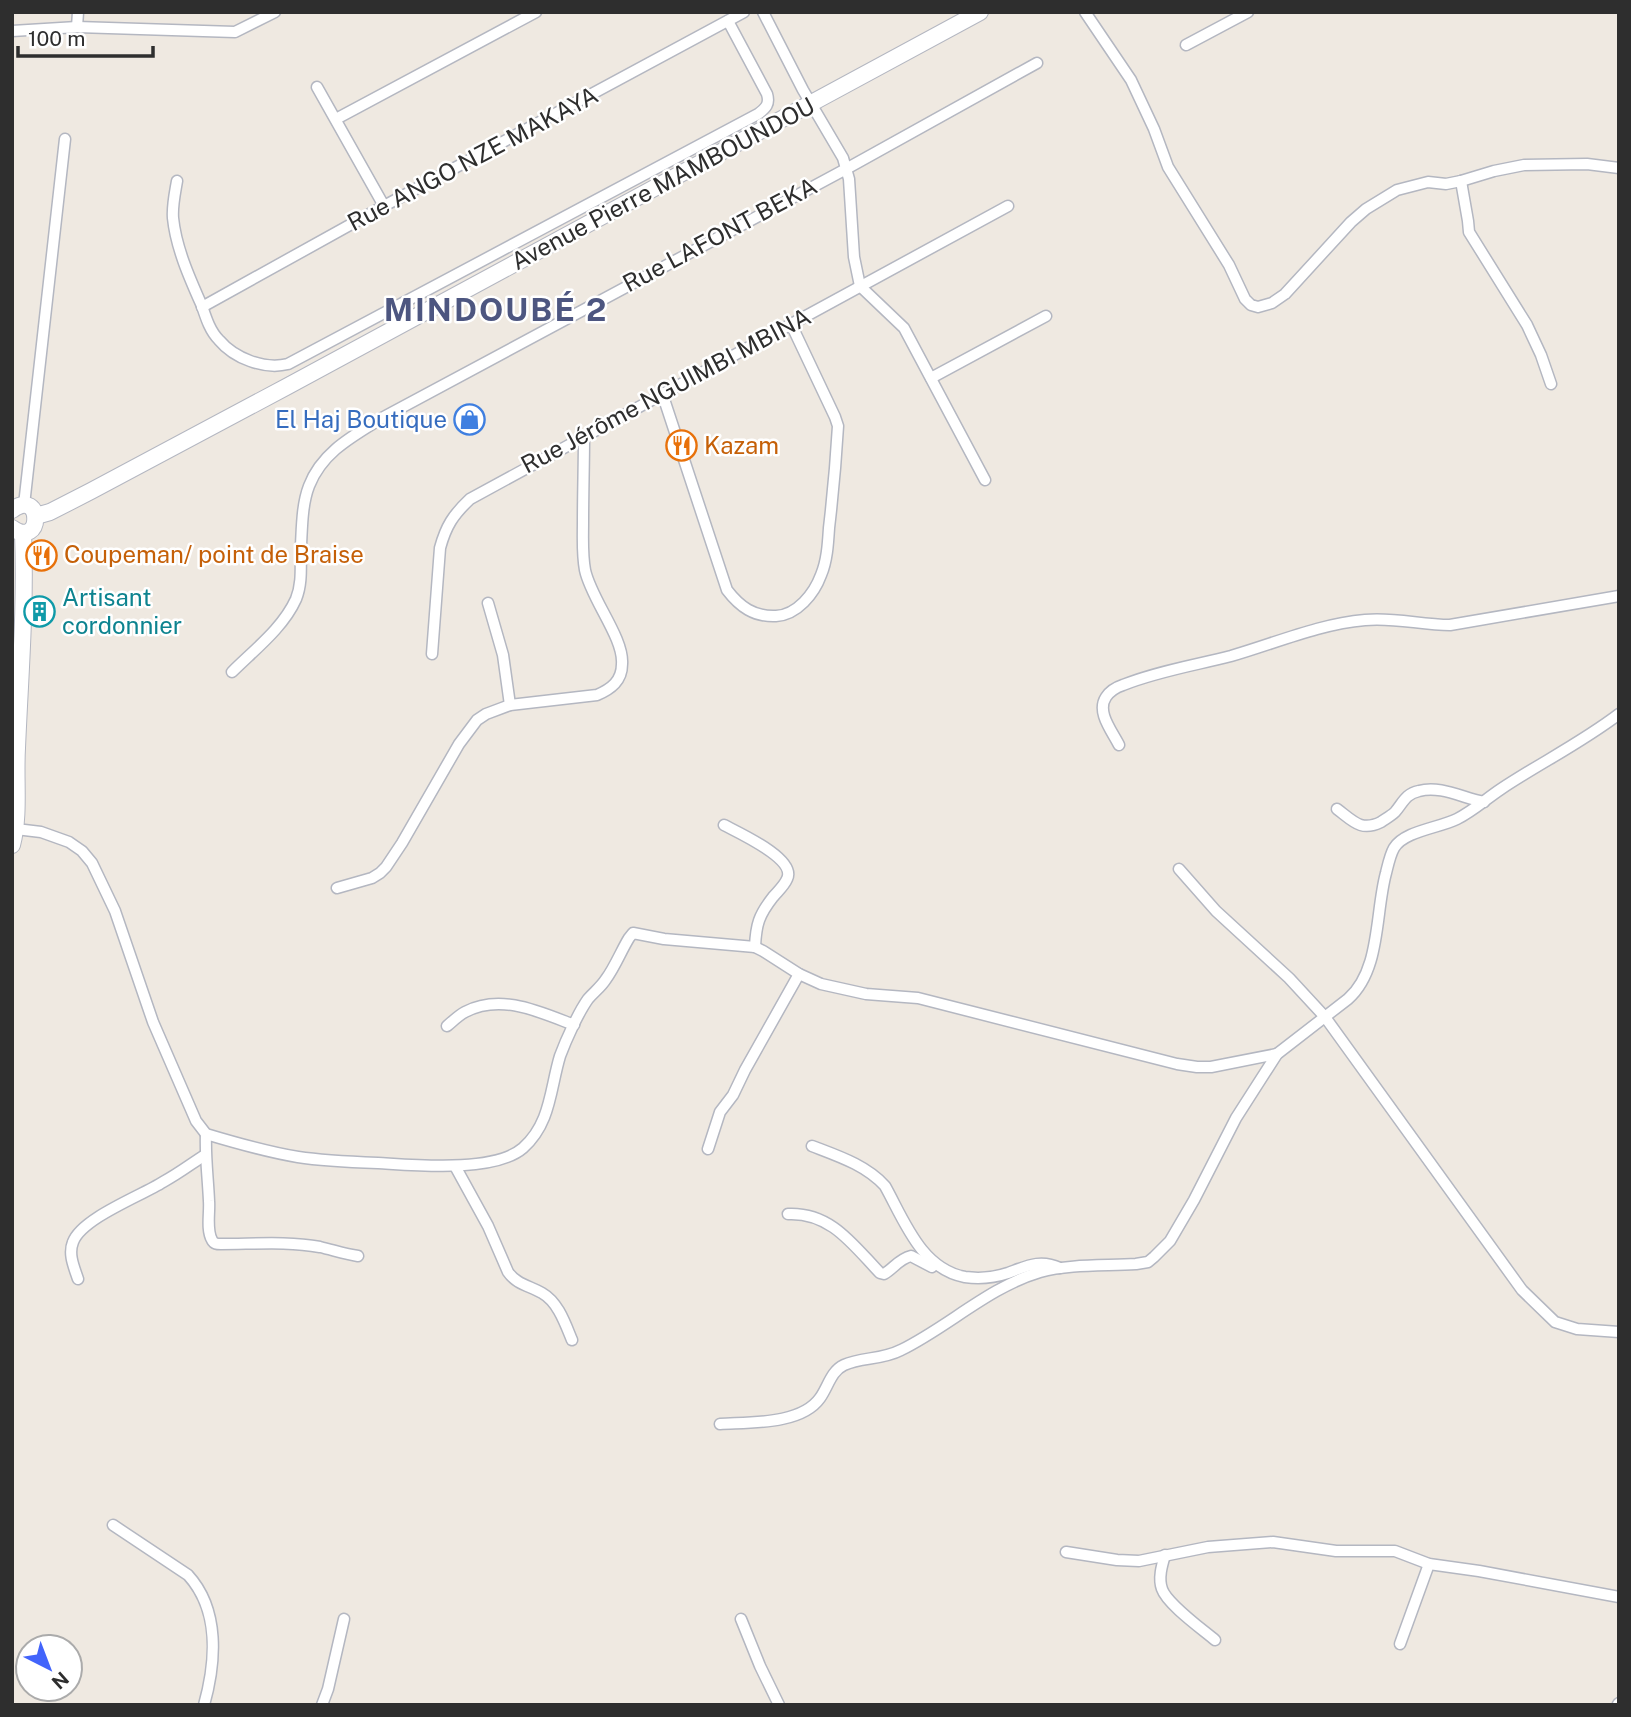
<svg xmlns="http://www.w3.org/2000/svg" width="1631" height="1717" viewBox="0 0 1631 1717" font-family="'Public Sans',sans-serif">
<rect width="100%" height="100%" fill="#efe9e1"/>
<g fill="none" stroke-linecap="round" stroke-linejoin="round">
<defs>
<g id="street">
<polyline points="763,12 803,90 843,158 849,179 854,257 860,286 904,328 985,480"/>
<polyline points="1085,12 1131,80 1154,129 1168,167 1229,265 1245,299 1251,305 1258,307 1272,303 1285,294 1351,222 1366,209 1397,190 1428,182 1446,184 1461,181 1494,171 1524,165 1587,164 1619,168"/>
<polyline points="77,27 78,12"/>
<polyline points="12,31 77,27 235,32 275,12"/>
<polyline points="1186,45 1248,12"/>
<polyline points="317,87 384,206"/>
<polyline points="336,119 536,12"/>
<path d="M177,181C175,193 172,206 173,218C176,248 190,279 202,306C206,318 210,331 219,340C234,358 264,370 288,364L758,114C766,108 770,104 767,94L728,21"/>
<polyline points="1461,181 1468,221 1469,232 1527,325 1541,355 1551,384"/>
<polyline points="202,307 384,206 744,12"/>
<polyline points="931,378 1046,316"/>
<path d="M662,393L727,590C740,607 754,617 776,616C797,615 814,594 821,575C827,561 828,544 829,528C833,494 836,460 838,426L835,417L791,324"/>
<polyline points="24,505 65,139"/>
<polyline points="488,603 503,655 510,705"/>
<path d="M432,654L440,548C446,526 453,515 470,499L1008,206"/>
<path d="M232,672C254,650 283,628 296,599C303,582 300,563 301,545C302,527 302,504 309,486C322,452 353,436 382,418L846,169L1037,63"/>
<path d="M1119,745C1112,731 1096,712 1106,697C1110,691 1117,687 1123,685C1158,671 1196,665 1231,656C1276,643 1319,624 1365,620C1394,617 1421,625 1450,625L1619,596"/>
<path d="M1337,809C1353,821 1361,832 1381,822C1385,819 1391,816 1395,812C1403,803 1405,794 1419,791C1440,785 1463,798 1484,802"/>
<path d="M724,825C739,833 797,859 787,879C784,886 778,891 773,897C759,915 756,924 755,947"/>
<path d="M16,829L41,832L69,842L82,851L92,863L115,911L153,1022L196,1121L206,1134C236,1143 267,1152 298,1157C324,1161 351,1162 378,1163C414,1165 494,1173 523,1148C551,1123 550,1089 560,1056C566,1040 578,1013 588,999C594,992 601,987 606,979C615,967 621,951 629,938L633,933L664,939L755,947L763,951L799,974L821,984L866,994L918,998L1177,1064L1197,1067H1211L1277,1054"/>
<polyline points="1179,869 1216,911 1289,978 1325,1017 1522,1290 1555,1322 1577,1329 1619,1332"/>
<path d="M337,888L372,878L380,873L386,867L402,843L459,744L477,720L486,714L510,705L597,695C611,689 622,681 622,664C624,638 591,599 585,570C582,554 583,538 583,522C583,493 584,464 584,436"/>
<path d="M447,1026C453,1021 459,1015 465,1012C501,993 540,1012 574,1025"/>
<path d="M206,1134C205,1156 208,1178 209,1201C210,1212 206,1230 212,1240C214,1244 217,1244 221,1244C254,1244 288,1241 320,1247C333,1250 345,1254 358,1256"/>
<path d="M812,1146C838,1156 866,1165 885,1186C904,1220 921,1269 965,1277C980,1279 993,1278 1008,1273C1027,1266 1040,1259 1060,1268"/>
<polyline points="708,1149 720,1112 733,1095 745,1070 799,974"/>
<path d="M455,1166L488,1226L508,1272C516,1284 530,1286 542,1293C558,1302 565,1323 572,1340"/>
<path d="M788,1214C831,1212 853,1245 880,1273L884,1274C894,1268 899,1259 911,1256L932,1267"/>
<path d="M78,1279C74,1267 68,1254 73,1242C82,1218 141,1196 163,1182C178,1174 191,1164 205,1155"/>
<path d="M720,1424C749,1422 801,1425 820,1398C828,1387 831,1371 844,1365C861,1357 882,1360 901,1350C948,1327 989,1287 1040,1272C1069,1264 1106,1266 1136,1264L1148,1262L1154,1257L1170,1241L1194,1200L1236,1118L1277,1054L1348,999C1381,970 1375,913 1386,873C1388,865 1390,855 1394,848C1404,831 1439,828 1457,819C1473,811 1486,799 1501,789C1540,763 1581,743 1619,714"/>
<path d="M113,1525L188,1575C220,1610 216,1662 204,1705"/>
<polyline points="1066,1552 1117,1560 1139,1561 1208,1547 1273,1542 1336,1551 1395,1551 1429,1564 1479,1571 1619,1597"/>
<path d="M1165,1555C1162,1565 1158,1578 1162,1589C1167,1604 1202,1629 1215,1640"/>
<polyline points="741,1619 760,1666 779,1705"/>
<polyline points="1400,1644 1429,1564"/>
<polyline points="1618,1704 1619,1703"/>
<polyline points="322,1705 328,1689 344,1619"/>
</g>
<g id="secondary">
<path d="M12,510C43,487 43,550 12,528"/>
<polyline points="36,516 50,512 91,491 288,386 980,12"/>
<path d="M12,845C20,814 15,781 17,748C20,676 26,605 23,533"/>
</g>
</defs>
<!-- street casing -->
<use href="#street" stroke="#b4b7c1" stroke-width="13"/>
<!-- secondary casing -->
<use href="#secondary" stroke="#b4b7c1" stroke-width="18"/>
<!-- street -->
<use href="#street" stroke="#fff" stroke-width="10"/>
<!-- secondary -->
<use href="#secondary" stroke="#fff" stroke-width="16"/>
</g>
<!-- icons -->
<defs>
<symbol id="shop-ring" viewBox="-11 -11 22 22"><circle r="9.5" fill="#fff" stroke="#3f7fe0" stroke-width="1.5"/><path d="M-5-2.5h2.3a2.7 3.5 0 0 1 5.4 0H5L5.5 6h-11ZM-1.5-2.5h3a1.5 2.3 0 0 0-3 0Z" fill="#3f7fe0"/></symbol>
<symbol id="restaurant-ring" viewBox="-11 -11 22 22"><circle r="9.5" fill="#fff" stroke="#e8710a" stroke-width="1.5"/><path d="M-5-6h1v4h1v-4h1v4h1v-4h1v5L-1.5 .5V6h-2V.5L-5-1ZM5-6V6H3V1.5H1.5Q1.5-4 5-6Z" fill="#e8710a"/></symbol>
<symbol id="building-ring" viewBox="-11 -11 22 22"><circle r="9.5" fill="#fff" stroke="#0f9aa8" stroke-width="1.5"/><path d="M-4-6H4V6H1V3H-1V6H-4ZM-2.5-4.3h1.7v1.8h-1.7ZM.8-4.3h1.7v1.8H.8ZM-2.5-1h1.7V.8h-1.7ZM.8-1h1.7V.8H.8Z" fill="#0f9aa8"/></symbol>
</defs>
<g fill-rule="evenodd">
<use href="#shop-ring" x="452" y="402" width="35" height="35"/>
<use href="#restaurant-ring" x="664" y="428" width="35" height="35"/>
<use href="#restaurant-ring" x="24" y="538" width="35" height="35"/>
<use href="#building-ring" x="22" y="594" width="35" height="35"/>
</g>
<g text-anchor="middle" stroke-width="5" stroke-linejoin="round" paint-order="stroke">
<!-- street labels -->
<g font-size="24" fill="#2e2e2e" stroke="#fff">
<text transform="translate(473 159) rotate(-28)" y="8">Rue ANGO NZE MAKAYA</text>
<text transform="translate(663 184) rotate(-28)" y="8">Avenue Pierre MAMBOUNDOU</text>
<text transform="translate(720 235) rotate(-28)" y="8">Rue LAFONT BEKA</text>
<text transform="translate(666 391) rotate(-28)" y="8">Rue Jérôme NGUIMBI MBINA</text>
</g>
<!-- shop labels -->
<g font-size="24" fill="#366cbe" stroke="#fff" text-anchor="end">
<text x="447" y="428">El Haj Boutique</text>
</g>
<!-- food labels -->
<g font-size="24" fill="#c56008" stroke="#fff" text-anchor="start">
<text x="704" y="454">Kazam</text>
<text x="64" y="563">Coupeman/ point de Braise</text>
</g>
<!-- culture labels -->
<g font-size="24" fill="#0d838f" stroke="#fff" text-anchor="start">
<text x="62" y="606">Artisant<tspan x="62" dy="28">cordonnier</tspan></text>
</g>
<!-- district labels -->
<g font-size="32" font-weight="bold" letter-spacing="2" fill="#4d5680" stroke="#fff">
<text x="496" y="321">MINDOUBÉ 2</text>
</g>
</g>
<!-- border -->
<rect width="1631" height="1717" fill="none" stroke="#2e2e2e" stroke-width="28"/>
<!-- north arrow -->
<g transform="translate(49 1668) rotate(138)"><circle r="33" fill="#ffffff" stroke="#ababab" stroke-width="2"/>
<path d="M0-5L12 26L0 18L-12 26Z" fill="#4264fb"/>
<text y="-10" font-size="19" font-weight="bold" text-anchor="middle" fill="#2e2e2e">N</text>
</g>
<!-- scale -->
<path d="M18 46v10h135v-10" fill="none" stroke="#2e2e2e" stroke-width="3.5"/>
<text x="28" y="46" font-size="21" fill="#2e2e2e" stroke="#ffffff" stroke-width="5" paint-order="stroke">100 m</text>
</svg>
